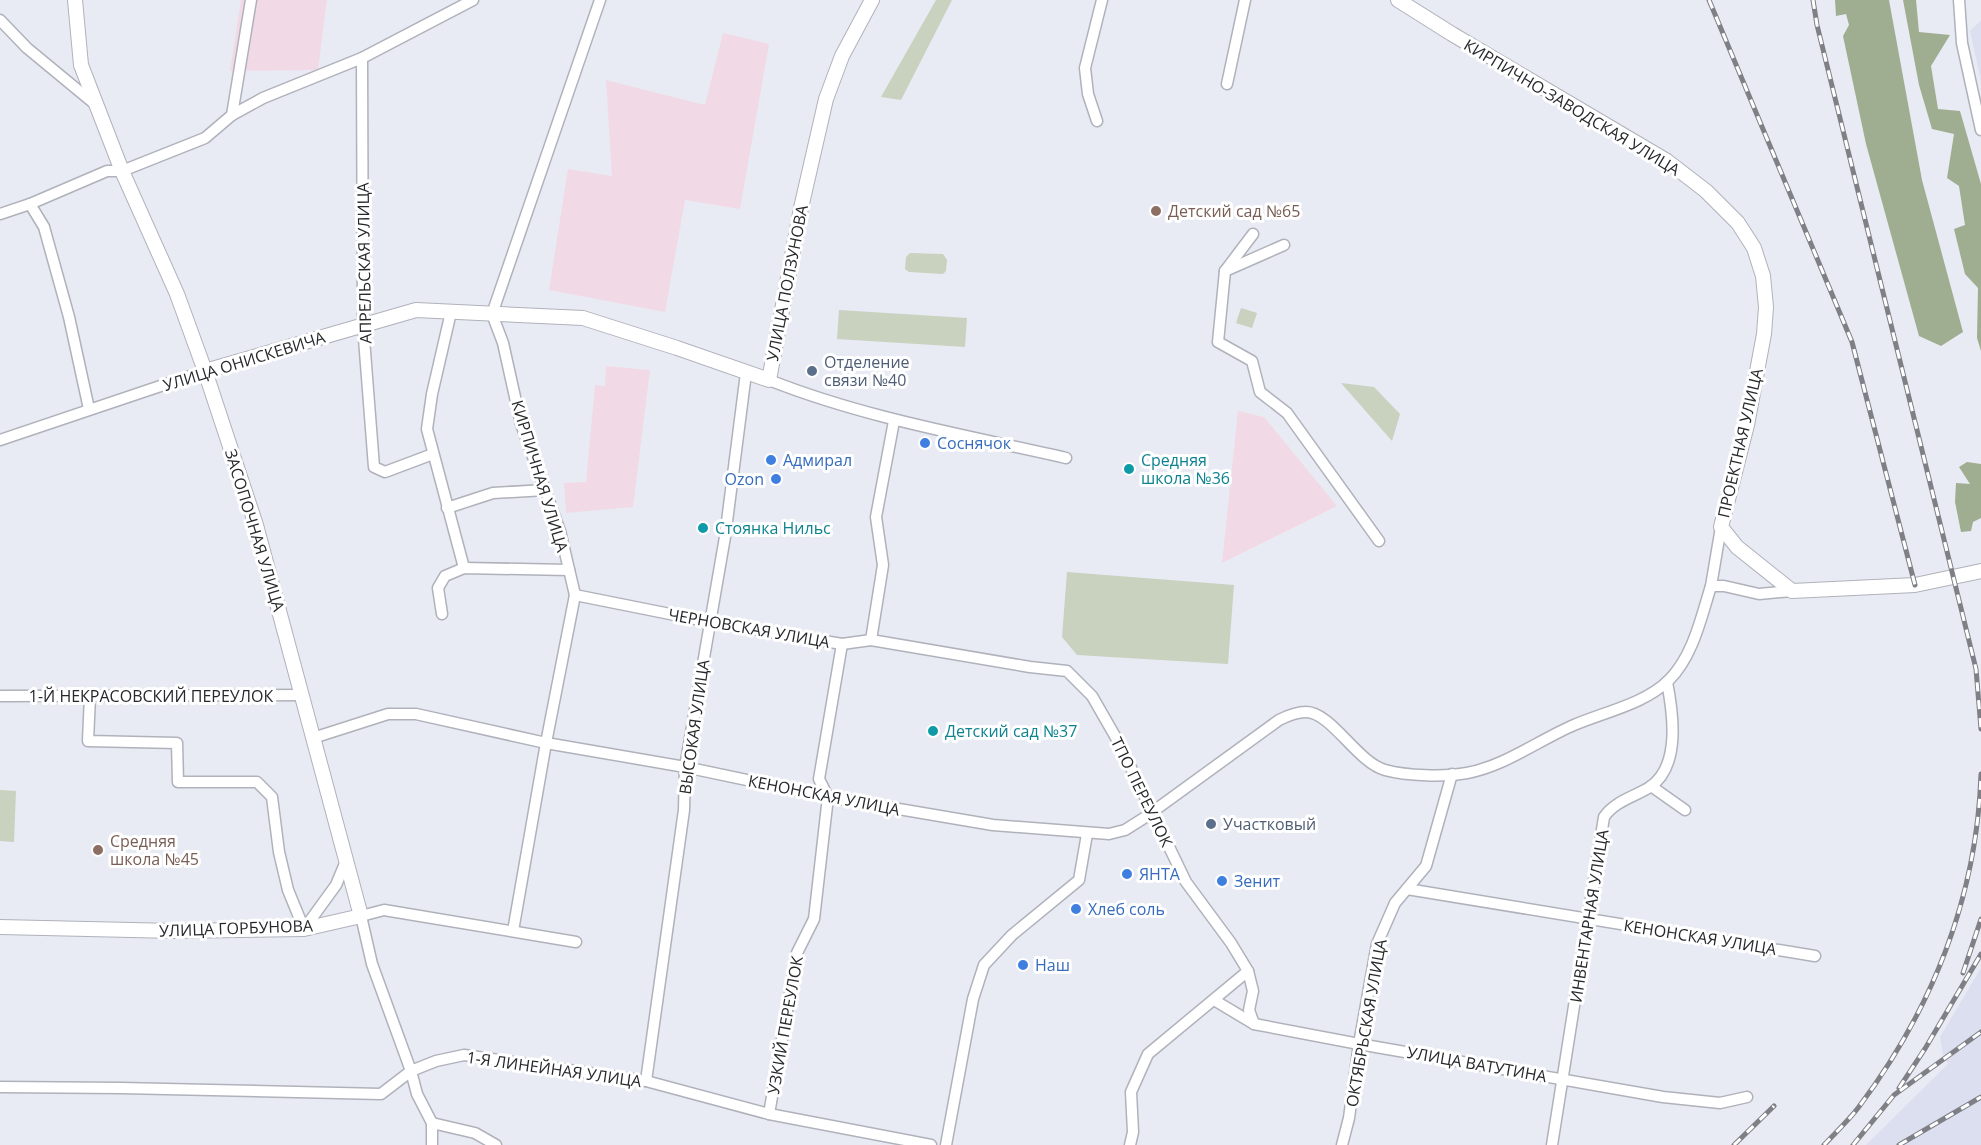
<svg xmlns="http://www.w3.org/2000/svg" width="1981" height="1145" viewBox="0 0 1981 1145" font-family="'Open Sans',sans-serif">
<rect width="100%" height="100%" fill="#e8ebf4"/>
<!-- built -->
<g fill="#dbdfef">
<polygon points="1981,20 1981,81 1970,31"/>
<polygon points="1981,968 1981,1145 1866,1145 1948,1064 1943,1055 1940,1037"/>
</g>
<!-- industrial -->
<g fill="#f1dae6">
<polygon points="241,0 327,0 318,70 230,71"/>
<polygon points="723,33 769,44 740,209 685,200 665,312 549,290 568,169 612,176 606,80 705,105"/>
<polygon points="606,366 650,370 633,507 566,513 564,483 586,482 595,385 605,386"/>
<polygon points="1238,411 1264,417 1337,506 1222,563"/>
</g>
<!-- green -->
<g fill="#c8d2bf">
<polygon points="936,0 952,0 901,100 881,97"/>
<polygon points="910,253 943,254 947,260 946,271 943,274 909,272 905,269 906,257"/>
<polygon points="1241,308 1257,313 1252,328 1236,323"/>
<polygon points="839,310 967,318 965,347 837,339"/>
<polygon points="1341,383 1374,387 1400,414 1392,441"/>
<polygon points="1067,572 1234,585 1228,664 1077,655 1062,637"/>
<polygon points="0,790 16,791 14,842 0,841"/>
</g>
<!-- forest -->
<g fill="#9fae91">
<polygon points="1835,0 1889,0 1922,180 1963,332 1941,346 1919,336 1866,144 1843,36 1849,25 1846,14 1836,16"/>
<polygon points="1903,0 1916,0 1919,32 1950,35 1931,66 1938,109 1960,111 1981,184 1981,351 1977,338 1978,288 1965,274 1954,229 1965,225 1959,186 1947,178 1954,134 1932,129 1919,85"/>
<polygon points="1967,462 1981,464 1981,518 1973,522 1971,531 1961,532 1955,502 1956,483 1970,484 1959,467"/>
</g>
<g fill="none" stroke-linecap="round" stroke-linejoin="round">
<defs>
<g id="street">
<polyline points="1959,0 1962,43 1981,130"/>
<polyline points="0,20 27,48 96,105"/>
<polyline points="362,58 363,326 374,467 385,472 433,454"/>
<polyline points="1227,84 1245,0"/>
<polyline points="232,115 251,0"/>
<polyline points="1097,121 1088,94 1085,68 1102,0"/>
<polyline points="30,204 44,227 69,317 89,409"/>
<polyline points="0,214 30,204 107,171 122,171 205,138 232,115 263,98 362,58 473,0"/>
<polyline points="1253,234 1225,271 1218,342 1252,361 1260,392 1287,413 1379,541"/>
<polyline points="1225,271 1284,245"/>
<polyline points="451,312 432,394 427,429 464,568"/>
<path d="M769,380C865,418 965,435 1066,458"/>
<polyline points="0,440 205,371"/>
<polyline points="447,508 493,493 545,490"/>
<polyline points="1721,527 1711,586 1724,586 1759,594 1792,591"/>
<polyline points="575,595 710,622 842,644 871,640 1030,667 1067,671 1092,696 1119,743 1186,882 1231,943 1248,971 1148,1054 1131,1092 1133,1132 1130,1145"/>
<polyline points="442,614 438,588 445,576 464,568 569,570"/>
<polyline points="871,640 883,565 876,517 894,421"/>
<polyline points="0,696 302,695"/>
<polyline points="90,696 88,741 177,743 178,782 257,782 272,797 279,852 288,890 304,929"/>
<path d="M313,738L388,714H416L546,743L685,767L828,797L993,825L1109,834L1125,830L1144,818L1279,720C1287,716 1297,712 1306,712C1331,712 1357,762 1385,770C1407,776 1445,777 1467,773C1505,766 1539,740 1574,725C1604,712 1645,704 1669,680C1693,656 1701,618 1711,586"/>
<polyline points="1651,786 1685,810"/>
<polyline points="1407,889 1815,956"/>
<polyline points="304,929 336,885 346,861"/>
<polyline points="513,931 546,743 575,595 560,531 521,424 503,343 492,314 600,0"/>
<polyline points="1248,971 1253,991 1249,1010 1254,1024"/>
<polyline points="1214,1000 1254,1024 1359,1044 1663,1097 1720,1103 1747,1097"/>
<polyline points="646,1081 684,810 685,767 725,537 746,373"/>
<polyline points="0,1087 121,1088 381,1094 411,1071 436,1061 464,1055 646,1081 769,1114 931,1145"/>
<polyline points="769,1114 797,953 814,919 828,797 819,779 842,644"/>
<polyline points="432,1123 475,1133 496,1145"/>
<polyline points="432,1145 432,1123 417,1094 411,1071 372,964 361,916 384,910 576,942"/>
<polyline points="946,1145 973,999 984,965 1012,935 1079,880 1087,834"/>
<polyline points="1342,1145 1349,1118 1359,1044 1377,944 1395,903 1426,866 1452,774"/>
<path d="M1552,1145L1604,817C1615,801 1634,797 1650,787C1681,766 1673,713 1667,682"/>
</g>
<g id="secondary">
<polyline points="1398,0 1452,34 1667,161 1706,191 1738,223 1754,248 1763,276 1766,307 1764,334 1747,425 1721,527 1737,547 1792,591 1915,585 1981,571"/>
<polyline points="205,371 416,310 583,318 677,348 769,380 801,208 826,99 842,56 872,0"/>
<polyline points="0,927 175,931 304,929 361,916 256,525 205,371 177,294 122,171 81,65 75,0"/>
</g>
</defs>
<!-- street casing -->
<use href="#street" stroke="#b0b2bb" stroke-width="13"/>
<!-- secondary casing -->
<use href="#secondary" stroke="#b0b2bb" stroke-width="16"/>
<!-- street -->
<use href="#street" stroke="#fff" stroke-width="10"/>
<!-- secondary -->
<use href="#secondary" stroke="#fff" stroke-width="14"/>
<defs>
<g id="rail">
<polyline points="1709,0 1852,342 1915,585"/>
<polyline points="1813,0 1817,25 1976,669 1981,729"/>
<polyline points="1963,973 1981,919"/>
<polyline points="1899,1088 1926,1047 1981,954"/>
<polyline points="1734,1145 1774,1106"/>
<path d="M1824,1145C1835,1133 1848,1121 1858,1108C1932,1010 1977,897 1981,774"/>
<polyline points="1853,1145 1894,1095 1981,1032"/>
<polyline points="1899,1145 1981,1097"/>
</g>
</defs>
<!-- rail casing -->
<use href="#rail" stroke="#7e8086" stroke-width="5"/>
<!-- rail -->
<use href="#rail" stroke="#fff" stroke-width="3" stroke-dasharray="9" stroke-linecap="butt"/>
</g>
<!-- markers -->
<g fill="#8d6e63" stroke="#fff" stroke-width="2">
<circle cx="1156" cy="211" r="6"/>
<circle cx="98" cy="850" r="6"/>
</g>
<g fill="#5c6f8a" stroke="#fff" stroke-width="2">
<circle cx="812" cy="371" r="6"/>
<circle cx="1211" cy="824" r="6"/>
</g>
<g fill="#3f7fe0" stroke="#fff" stroke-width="2">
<circle cx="925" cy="443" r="6"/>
<circle cx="771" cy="460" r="6"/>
<circle cx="776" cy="479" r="6"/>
<circle cx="1127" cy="874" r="6"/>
<circle cx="1222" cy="881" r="6"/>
<circle cx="1076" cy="909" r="6"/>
<circle cx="1023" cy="965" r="6"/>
</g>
<g fill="#0f9aa8" stroke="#fff" stroke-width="2">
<circle cx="1129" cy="469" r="6"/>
<circle cx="703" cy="528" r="6"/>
<circle cx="933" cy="731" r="6"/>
</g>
<g text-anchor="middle" stroke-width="6" stroke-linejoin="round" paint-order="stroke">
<!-- street labels -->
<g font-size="16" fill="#27282b" stroke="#fff">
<text transform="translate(1572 107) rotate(31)" y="6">КИРПИЧНО-ЗАВОДСКАЯ УЛИЦА</text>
<text transform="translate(364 263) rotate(-91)" y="6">АПРЕЛЬСКАЯ УЛИЦА</text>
<text transform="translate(787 283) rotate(-79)" y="6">УЛИЦА ПОЛЗУНОВА</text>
<text transform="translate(244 361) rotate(-17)" y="6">УЛИЦА ОНИСКЕВИЧА</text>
<text transform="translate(1740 443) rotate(-77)" y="6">ПРОЕКТНАЯ УЛИЦА</text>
<text transform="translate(540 476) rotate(73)" y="6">КИРПИЧНАЯ УЛИЦА</text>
<text transform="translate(255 530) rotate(73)" y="6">ЗАСОПОЧНАЯ УЛИЦА</text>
<text transform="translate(749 628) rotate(10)" y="6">ЧЕРНОВСКАЯ УЛИЦА</text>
<text x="151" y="702">1-Й НЕКРАСОВСКИЙ ПЕРЕУЛОК</text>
<text transform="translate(694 727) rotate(-82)" y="6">ВЫСОКАЯ УЛИЦА</text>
<text transform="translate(1142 792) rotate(64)" y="6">ТПО ПЕРЕУЛОК</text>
<text transform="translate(824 795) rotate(11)" y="6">КЕНОНСКАЯ УЛИЦА</text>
<text transform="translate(1589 916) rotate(-81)" y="6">ИНВЕНТАРНАЯ УЛИЦА</text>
<text transform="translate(236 928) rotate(-2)" y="6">УЛИЦА ГОРБУНОВА</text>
<text transform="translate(1700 937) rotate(9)" y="6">КЕНОНСКАЯ УЛИЦА</text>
<text transform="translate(1366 1023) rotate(-80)" y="6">ОКТЯБРЬСКАЯ УЛИЦА</text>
<text transform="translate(785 1025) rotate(-80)" y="6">УЗКИЙ ПЕРЕУЛОК</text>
<text transform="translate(1477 1064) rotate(10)" y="6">УЛИЦА ВАТУТИНА</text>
<text transform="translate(554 1069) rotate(8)" y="6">1-Я ЛИНЕЙНАЯ УЛИЦА</text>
</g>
<!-- education labels -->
<g font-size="16" fill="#785e54" stroke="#fff" text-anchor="start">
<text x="1168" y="217">Детский сад №65</text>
<text x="110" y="847">Средняя<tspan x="110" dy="18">школа №45</tspan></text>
</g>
<!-- service labels -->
<g font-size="16" fill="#4e5e75" stroke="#fff" text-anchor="start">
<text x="824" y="368">Отделение<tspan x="824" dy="18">связи №40</tspan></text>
<text x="1223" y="830">Участковый</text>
</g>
<!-- shop labels -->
<g font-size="16" fill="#366cbe" stroke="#fff" text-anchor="start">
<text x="937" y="449">Соснячок</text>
<text x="783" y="466">Адмирал</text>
<text x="764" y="485" text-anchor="end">Ozon</text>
<text x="1139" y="880">ЯНТА</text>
<text x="1234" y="887">Зенит</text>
<text x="1088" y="915">Хлеб соль</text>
<text x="1035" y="971">Наш</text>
</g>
<!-- culture labels -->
<g font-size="16" fill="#0d838f" stroke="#fff" text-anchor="start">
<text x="1141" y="466">Средняя<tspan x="1141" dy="18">школа №36</tspan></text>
<text x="715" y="534">Стоянка Нильс</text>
<text x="945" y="737">Детский сад №37</text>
</g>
</g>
</svg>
